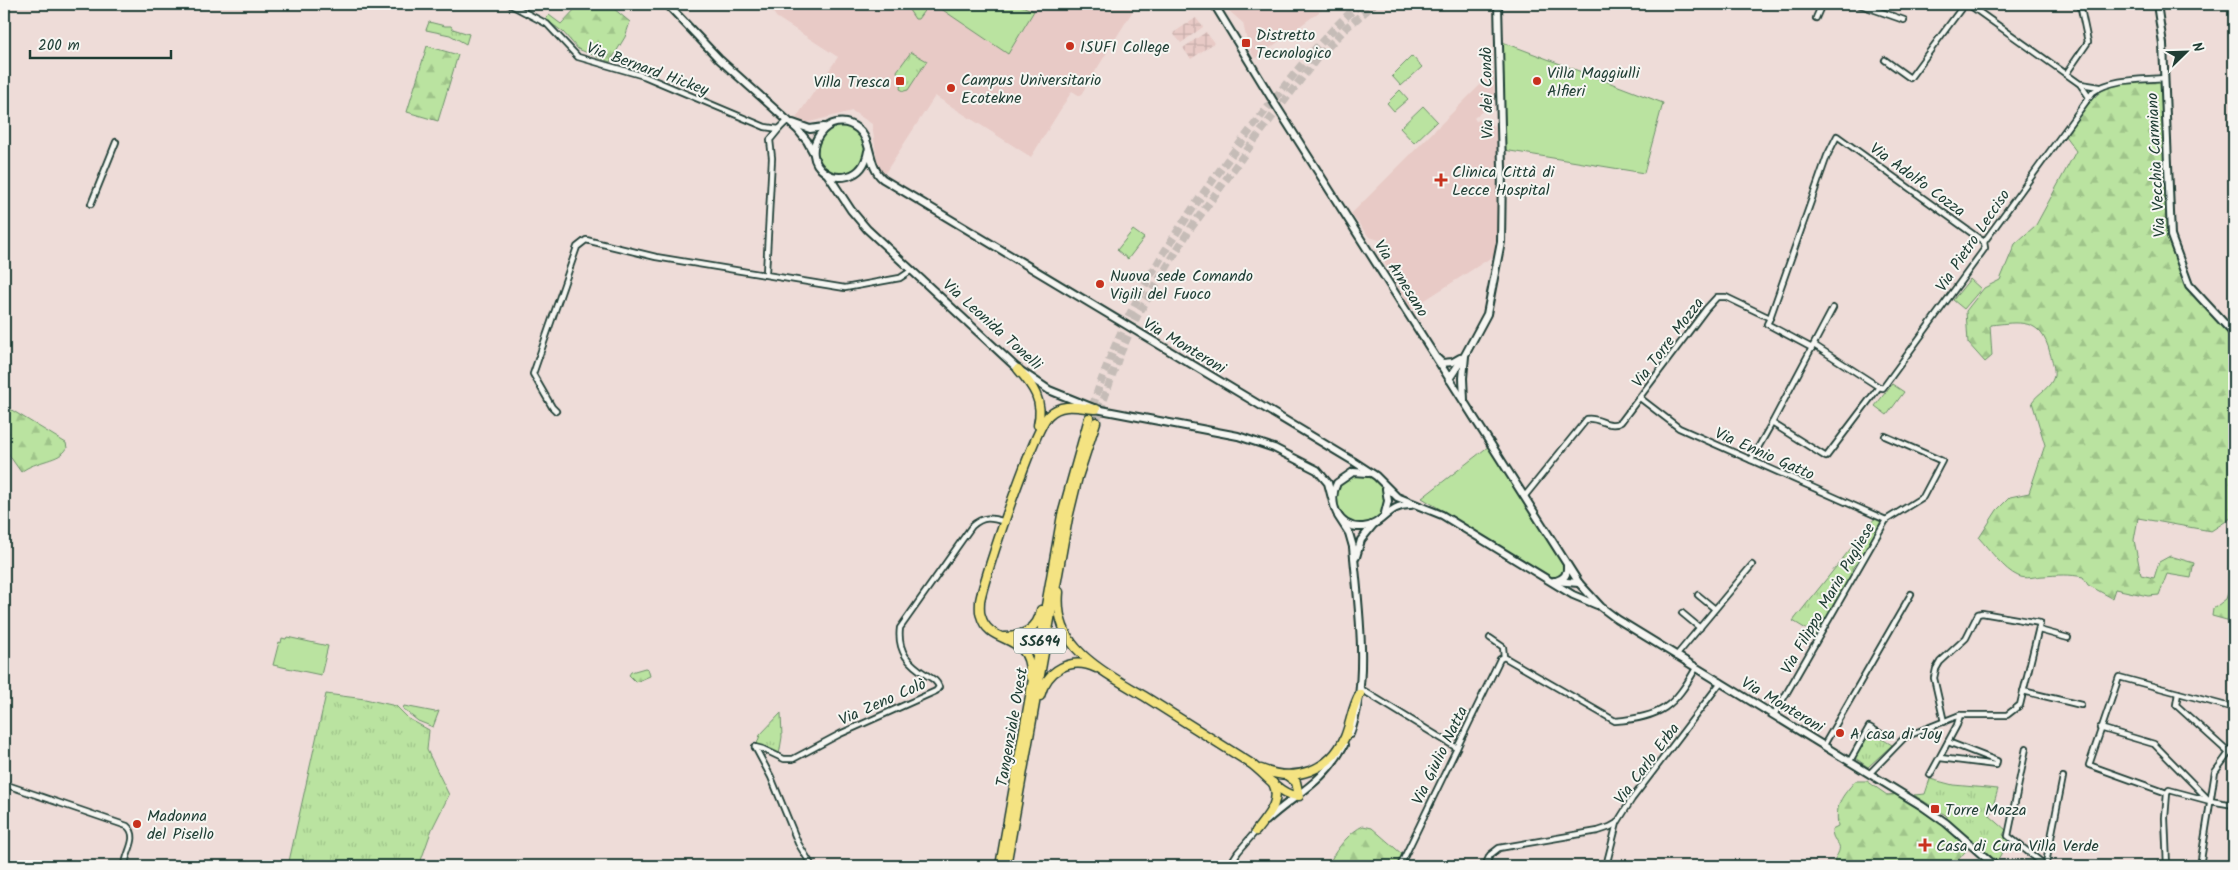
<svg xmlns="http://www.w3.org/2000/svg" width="2238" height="870" viewBox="0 0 2238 870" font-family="Kalam,sans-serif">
<defs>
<pattern id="industrial-grid" width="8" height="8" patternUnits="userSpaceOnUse" patternTransform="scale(1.25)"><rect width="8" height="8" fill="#e8cac6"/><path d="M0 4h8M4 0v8" fill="none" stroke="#c7aeab"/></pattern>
<pattern id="grass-tufts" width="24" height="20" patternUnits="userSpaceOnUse" patternTransform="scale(1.25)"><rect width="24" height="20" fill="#bae3a0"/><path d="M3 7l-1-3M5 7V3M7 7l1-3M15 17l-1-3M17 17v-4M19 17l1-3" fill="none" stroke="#9fc48a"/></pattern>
<pattern id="forest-firs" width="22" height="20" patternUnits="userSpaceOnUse" patternTransform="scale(1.25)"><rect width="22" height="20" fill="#bae3a0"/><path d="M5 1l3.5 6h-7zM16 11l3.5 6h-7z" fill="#9fc48a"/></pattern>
</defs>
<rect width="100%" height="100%" fill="#eedcd8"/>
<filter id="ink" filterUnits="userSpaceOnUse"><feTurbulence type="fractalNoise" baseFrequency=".02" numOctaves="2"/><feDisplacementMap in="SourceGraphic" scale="10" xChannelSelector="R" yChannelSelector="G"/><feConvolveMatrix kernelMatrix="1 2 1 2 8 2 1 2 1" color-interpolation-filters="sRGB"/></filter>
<g filter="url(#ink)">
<!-- built -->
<g fill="#e8cac6">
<polygon points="768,4 1019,4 1033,10 1038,4 1137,4 1080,96 1072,91 1031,157 935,96 885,173 878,169 872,124 852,111 806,123 796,118 838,57 776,17"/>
<polygon points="1221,4 1330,4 1255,59 1248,46 1243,23"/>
<polygon points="1494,71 1495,101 1474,118 1476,121 1480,120 1495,126 1497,131 1498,213 1495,255 1411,309 1385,264 1384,254 1390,245 1386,238 1379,240 1369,237 1351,214"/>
</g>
<!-- industrial -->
<g fill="url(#industrial-grid)">
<polygon points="1196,18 1203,27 1181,43 1173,33"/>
<polygon points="1206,32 1214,43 1191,59 1183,48"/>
</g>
<!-- grass -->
<g fill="url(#grass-tufts)" stroke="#6c906a">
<polygon points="429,22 445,26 451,26 453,29 469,34 466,44 450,35 426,30"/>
<polygon points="911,52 927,61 908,90 904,91 900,89 901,82 897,71"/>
<polygon points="1875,518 1881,520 1882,524 1859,561 1853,567 1852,574 1816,635 1793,621"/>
<polygon points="326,694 365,699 396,706 409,719 429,730 427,750 449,795 432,829 419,866 288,866"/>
<polygon points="404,706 435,712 439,711 433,727 418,721 403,709"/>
<polygon points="781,713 782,737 779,755 757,744 760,735"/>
<polygon points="1870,732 1892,745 1868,767 1855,758"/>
<polygon points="1930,779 1953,785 1998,789 1990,816 2006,830 2003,835 2009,840 1997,861 1947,819 1947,816 1914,795 1925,794"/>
</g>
<!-- forest -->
<g fill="url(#forest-firs)" stroke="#6c906a">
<polygon points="575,4 608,4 630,22 625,37 610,62 578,49 563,32 545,19 549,15 561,24 577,7"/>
<polygon points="427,46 458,55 438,121 407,112"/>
<path d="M2160,81L2164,85V150L2167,152L2170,243L2172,250L2187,287L2234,336V516L2211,531L2138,518L2134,540L2141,575L2154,578L2159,562L2170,556L2194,563L2191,578L2167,574L2159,595L2148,596L2115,589L2112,598L2088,585L2083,577C2070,574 2057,575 2044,576C2036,576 2026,580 2018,576C2004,570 1989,549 1979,538L1997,510L2010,497L2029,493L2045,445L2032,402C2039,392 2051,388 2054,376C2055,369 2052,360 2050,353C2041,317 2020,322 1990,325L1992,356L1985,362L1968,343L1966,311L1984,288L2000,280L2015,244L2036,225L2076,151L2065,136C2076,122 2095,89 2113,85C2128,82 2144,82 2160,81Z"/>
<path d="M5,406L66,443L67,448C61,461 36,460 21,472L4,448Z"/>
<polygon points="2234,576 2234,622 2212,616 2213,609 2226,599"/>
<polygon points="645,668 648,669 650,676 636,682 629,675 631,672"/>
<path d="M1855,781H1867L1887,795L1897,794L1948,829L1969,847L1953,866H1907L1901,864L1898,866H1830C1850,839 1832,848 1832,829L1838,826C1835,803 1842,797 1855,781Z"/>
<path d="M1363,826L1372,828L1403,855L1398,866H1338L1331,860C1337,848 1351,831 1363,826Z"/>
</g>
<!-- green -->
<g fill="#bae3a0" stroke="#6c906a">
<polygon points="905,4 929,4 918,19 915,19"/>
<polygon points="934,4 1017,4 1034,11 1008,54"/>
<polygon points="1500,41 1663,103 1644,173 1504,150"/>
<polygon points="1412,56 1422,67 1401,86 1392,76"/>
<polygon points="1400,90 1408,99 1394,111 1387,103"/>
<polygon points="1423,106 1437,121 1414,143 1400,128"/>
<circle cx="841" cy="150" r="24"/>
<polygon points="1133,230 1144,238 1128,259 1117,250"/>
<polygon points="1970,279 1981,289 1964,309 1953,300"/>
<polygon points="1892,384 1904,392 1887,415 1875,406"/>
<polygon points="1489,446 1562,561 1565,567 1564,575 1558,578 1551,577 1422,498"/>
<circle cx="1360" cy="500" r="25"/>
<polygon points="287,637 328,646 321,675 273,665 279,642 281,643 282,638 286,639"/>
</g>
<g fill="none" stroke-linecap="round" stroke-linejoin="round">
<!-- highway-tunnel -->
<g stroke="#c5bcb7" stroke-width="8" stroke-dasharray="8 4" stroke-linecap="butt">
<path d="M1089,418C1124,301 1184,216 1258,120C1290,79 1321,38 1360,4"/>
<polyline points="1096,422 1119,356 1137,316 1188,232 1256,138 1317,58 1346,28 1374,4"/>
</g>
<defs>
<g id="street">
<polyline points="509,4 547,24 578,57 644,76 765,127 779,129 788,120"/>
<polyline points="1858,4 1904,20"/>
<polyline points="1968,4 2080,84 2089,97"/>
<polyline points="1816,18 1822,4"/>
<polyline points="1885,60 1910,78 1963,6 1968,4"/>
<polyline points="2066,74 2088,42 2080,4"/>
<polyline points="2081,84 2100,87"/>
<polyline points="91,204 116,142"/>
<polyline points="766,273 772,158 770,140 779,129"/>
<path d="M1833,308L1772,423L1826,457L1879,387L1883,388L1985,248L1984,242L2093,92C2112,78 2142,80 2164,78"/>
<polyline points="1770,318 1767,324 1812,348"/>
<polyline points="1814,345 1879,387"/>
<polyline points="1640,398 1679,428 1886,520"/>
<polyline points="556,411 552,407 533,374 577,247 586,240 656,257 845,288 900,278 912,270"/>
<polyline points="1751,460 1772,423"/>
<path d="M1524,497L1587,419C1599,417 1609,429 1621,422L1706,309L1717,297H1726L1770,318L1827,156L1837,136L1984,242"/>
<polyline points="1698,595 1715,609"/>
<polyline points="1682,613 1700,628"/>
<polyline points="2039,630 2068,638"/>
<path d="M1490,638L1503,647L1504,657L1615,721C1662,717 1674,707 1696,668"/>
<polyline points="1676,656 1752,565"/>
<polyline points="1361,689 1457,748"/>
<polyline points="2023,691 2081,705"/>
<polyline points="2178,693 2176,705 2229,753"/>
<polyline points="2234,708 2119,677 2089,765 2167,793 2169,790 2210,801 2234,805"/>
<polyline points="1774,715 1886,520 1923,497 1942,461 1885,436"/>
<polyline points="2100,728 2154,744 2209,800"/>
<polyline points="1824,745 1911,594"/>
<path d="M755,747L763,749L784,759H793L840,734L936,691L939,687C937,681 933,679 928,676C909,664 897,652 900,628L972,526C984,515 992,518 1006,522"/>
<polyline points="755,747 771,777 798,843 812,866"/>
<polyline points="2026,748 2008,836 2046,866"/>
<polyline points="1940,758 1996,765 1997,761 1948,742"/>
<polyline points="1850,761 1869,727 1883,735"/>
<polyline points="1870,773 1905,737 1960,715 2007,715 2020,705 2040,623 1982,613 1978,614 1966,638 1940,662 1936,669 1934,678 1944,722"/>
<polyline points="1930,775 1957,725 1960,715"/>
<path d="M4,784L127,826C140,837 125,853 125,866"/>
<polyline points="1229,866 1238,852 1256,831"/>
<polyline points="1400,866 1500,659 1504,657"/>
<polyline points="1485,866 1490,855 1499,848 1598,831 1610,827 1617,823"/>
<polyline points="1606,866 1617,823 1632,799 1721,682"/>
<polyline points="2047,866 2046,863 2063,777"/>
<polyline points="2167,866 2165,818 2167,793"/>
<polyline points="2200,866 2215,772 2234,746"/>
</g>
<g id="secondary">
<polyline points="667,4 719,59 798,130 807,141 813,152"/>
<polyline points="1214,4 1275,104 1579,583 1601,607 1617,619 1922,806 1946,823 1995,866"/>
<polyline points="2157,4 2163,44 2171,236 2189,285 2234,334"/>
<polyline points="793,123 810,129 824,127"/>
<path d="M868,151C866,163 860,173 848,176C840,178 832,177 826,173C795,153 829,105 858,129C873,141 867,166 883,179L1353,461L1376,476L1397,497L1442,515L1573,595L1597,605"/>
<polyline points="828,175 851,210 867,229 1018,369 1049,390 1096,409 1238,436 1274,448 1317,470 1328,483 1333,502"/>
<polyline points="1438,359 1442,363 1453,362 1460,358"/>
<polyline points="1449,379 1465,355 1487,314 1501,242 1502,168 1498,4"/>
<polyline points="1464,400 1463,378 1465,356"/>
<path d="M1368,473L1353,472L1337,483C1327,503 1338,529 1363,527C1383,526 1387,504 1411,505"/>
<polyline points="1385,513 1388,501 1386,489"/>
<path d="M1338,516L1349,533L1353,547C1358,604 1370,681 1350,734"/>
<polyline points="1356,557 1361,540 1373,525"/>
<polyline points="1554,581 1579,583"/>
<path d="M1556,581C1564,579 1568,574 1567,566"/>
<path d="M1266,821C1296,793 1322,785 1344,745"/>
</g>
<g id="highway">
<path d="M1018,369C1033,386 1044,401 1038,425"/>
<path d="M1059,592C1057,613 1062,632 1076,648C1094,668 1121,682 1144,696C1179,718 1215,741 1250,763C1266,774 1280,796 1299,796L1296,782L1288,776"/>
<path d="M1004,637C1022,637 1038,629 1041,610"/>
<path d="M1030,676C1032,631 989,647 981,616C979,612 980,605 980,601C984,577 1035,427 1049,415C1062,402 1080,408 1096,409"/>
<path d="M1040,696C1047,670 1071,656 1096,668"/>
<path d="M1261,769C1294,783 1330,771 1345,737C1351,723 1352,707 1360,694"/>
<path d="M1256,831C1267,816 1282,802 1273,783"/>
<polyline points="1000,866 1062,515 1089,418"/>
<polyline points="1006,866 1068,518 1078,477 1096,422"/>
</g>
</defs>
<!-- street casing -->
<use href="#street" stroke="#1f3d34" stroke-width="8"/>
<!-- secondary casing -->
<use href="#secondary" stroke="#1f3d34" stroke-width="10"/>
<!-- highway casing -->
<use href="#highway" stroke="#1f3d34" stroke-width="11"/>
<!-- street -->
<use href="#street" stroke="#f6f6f2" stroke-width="4.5"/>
<!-- secondary -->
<use href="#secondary" stroke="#f6f6f2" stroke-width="6"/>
<!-- highway -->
<use href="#highway" stroke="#f4e382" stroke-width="8"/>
</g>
</g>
<!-- markers -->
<g fill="#c8321e" stroke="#f6f6f2" stroke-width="2">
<rect x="1241" y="38" width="10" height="10" rx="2.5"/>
<circle cx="1070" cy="46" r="5"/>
<rect x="895" y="76" width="10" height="10" rx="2.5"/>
<circle cx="1537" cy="81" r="5"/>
<circle cx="951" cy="88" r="5"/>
<path d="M1438.5 172.5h5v5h5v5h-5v5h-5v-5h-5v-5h5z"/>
<circle cx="1100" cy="284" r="5"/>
<circle cx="1840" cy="733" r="5"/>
<rect x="1930" y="804" width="10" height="10" rx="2.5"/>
<circle cx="137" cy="824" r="5"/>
<path d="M1922.5 837.5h5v5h5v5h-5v5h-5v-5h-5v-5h5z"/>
</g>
<g text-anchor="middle" stroke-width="4" stroke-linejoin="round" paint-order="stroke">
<!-- shield labels -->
<rect fill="#f6f6f2" stroke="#60746d" stroke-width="1" x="1014" y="628.5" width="52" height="25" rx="4"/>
<g font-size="15" font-weight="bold" fill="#1f3d34">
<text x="1040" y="646">SS694</text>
</g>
<!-- poi labels -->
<g font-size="16" fill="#1f3d34" stroke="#f6f6f2" text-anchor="start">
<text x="1256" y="40">Distretto<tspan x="1256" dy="18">Tecnologico</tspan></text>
<text x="1080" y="52">ISUFI College</text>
<text x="1547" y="78">Villa Maggiulli<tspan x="1547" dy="18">Alfieri</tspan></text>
<text x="961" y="85">Campus Universitario<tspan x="961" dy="18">Ecotekne</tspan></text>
<text x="890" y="87" text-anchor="end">Villa Tresca</text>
<text x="1452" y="177">Clinica Città di<tspan x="1452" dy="18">Lecce Hospital</tspan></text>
<text x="1110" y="281">Nuova sede Comando<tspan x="1110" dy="18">Vigili del Fuoco</tspan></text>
<text x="1850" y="739">A casa di Joy</text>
<text x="1945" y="815">Torre Mozza</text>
<text x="147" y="821">Madonna<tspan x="147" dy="18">del Pisello</tspan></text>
<text x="1936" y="851">Casa di Cura Villa Verde</text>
</g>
<!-- street labels -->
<g font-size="16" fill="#1f3d34" stroke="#f6f6f2">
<text transform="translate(648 68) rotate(20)" y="6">Via Bernard Hickey</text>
<text transform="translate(1486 93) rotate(-91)" y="6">Via dei Condò</text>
<text transform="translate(2155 165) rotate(-93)" y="6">Via Vecchia Carmiano</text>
<text transform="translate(1918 179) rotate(36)" y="6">Via Adolfo Cozza</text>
<text transform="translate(1972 240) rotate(-56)" y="6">Via Pietro Lecciso</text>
<text transform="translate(1402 278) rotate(58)" y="6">Via Arnesano</text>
<text transform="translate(993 324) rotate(42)" y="6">Via Leonida Tonelli</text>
<text transform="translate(1667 342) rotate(-53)" y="6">Via Torre Mozza</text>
<text transform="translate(1185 345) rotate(31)" y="6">Via Monteroni</text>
<text transform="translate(1765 453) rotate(24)" y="6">Via Ennio Gatto</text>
<text transform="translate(1827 598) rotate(-60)" y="6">Via Filippo Maria Pugliese</text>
<text transform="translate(882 701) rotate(-24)" y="6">Via Zeno Colò</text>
<text transform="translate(1783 704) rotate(31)" y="6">Via Monteroni</text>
<text transform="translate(1011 727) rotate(-80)" y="6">Tangenziale Ovest</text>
<text transform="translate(1439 755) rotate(-64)" y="6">Via Giulio Natta</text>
<text transform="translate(1646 763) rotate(-53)" y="6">Via Carlo Erba</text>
</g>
</g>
<!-- margin -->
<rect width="2238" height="870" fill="none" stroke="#f6f6f2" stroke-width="20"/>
<rect x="10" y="10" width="2218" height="850" fill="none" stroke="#1f3d34" stroke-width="2" filter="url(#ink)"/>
<!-- north arrow -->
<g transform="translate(2186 52) rotate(67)" stroke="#f6f6f2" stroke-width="4" paint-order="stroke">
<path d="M0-4L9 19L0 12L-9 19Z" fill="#1f3d34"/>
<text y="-8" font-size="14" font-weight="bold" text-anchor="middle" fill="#1f3d34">N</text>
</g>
<!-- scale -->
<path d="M30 50v8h141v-8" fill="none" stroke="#1f3d34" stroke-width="2.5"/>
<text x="38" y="50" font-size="15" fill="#1f3d34" stroke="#f6f6f2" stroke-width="4" paint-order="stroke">200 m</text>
</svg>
